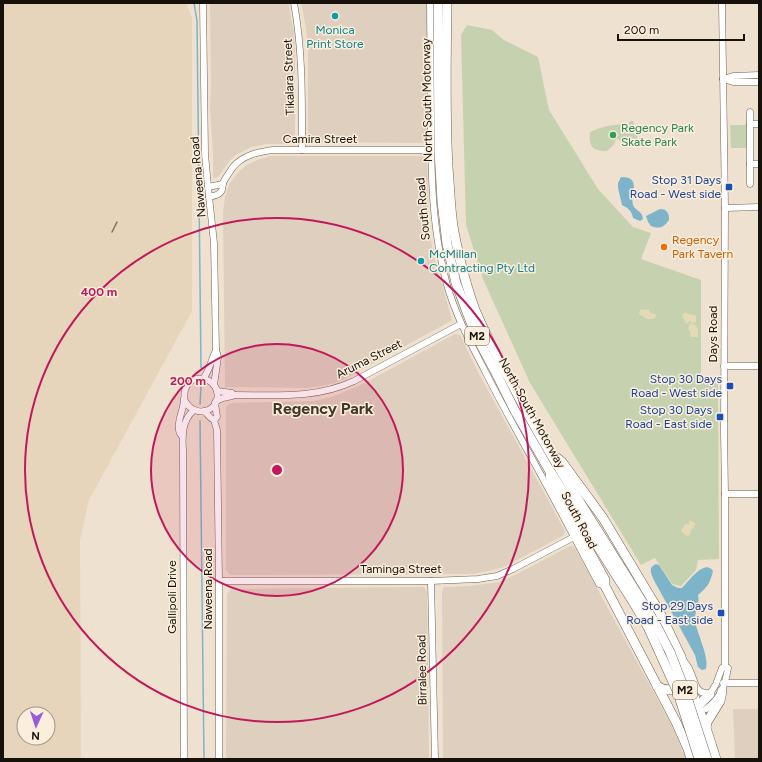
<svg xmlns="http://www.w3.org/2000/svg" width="762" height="762" viewBox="0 0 762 762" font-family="Figtree,sans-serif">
<rect width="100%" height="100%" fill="#efe1cf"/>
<!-- industrial -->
<g fill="#decfbe">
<polygon points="210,3 288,3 294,32 295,61 295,135 294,140 289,144 266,144 251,147 234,156 227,164 218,177 215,178 213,177 213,154 210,107 211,84"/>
<polygon points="301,3 427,3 428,138 423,143 312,142 308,138 308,51 306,28"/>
<polygon points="270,156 423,156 427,159 429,227 433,253 452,320 449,322 346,378 335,383 321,386 307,388 225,387 223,212 225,197 230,183 236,175 245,166 257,160"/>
<polygon points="455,334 460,335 478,372 565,531 564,535 504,567 484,572 472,574 230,575 226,570 226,407 230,403 313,401 331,397 359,386"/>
<polygon points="570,546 573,546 575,548 671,724 686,759 443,759 442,592 443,589 444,587 448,587 470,586 499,582 515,575"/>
<polygon points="424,587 427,592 429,759 226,759 227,594 231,589"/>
<polygon points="733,709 759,709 759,759 735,759"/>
</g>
<!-- built -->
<path fill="#e6d4bb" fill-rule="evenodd" d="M3,3H186L192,18V311L89,500L80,540L81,759H3ZM24,714H48V738H24Z"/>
<!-- green -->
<g fill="#c6d2af">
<polygon points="467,25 492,30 504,40 538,57 549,110 598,189 633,227 651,233 641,259 701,280 701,380 718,379 719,559 698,560 696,570 681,586 672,584 655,558 641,565 530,383 483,279 466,225 461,35"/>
<path d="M630,121H633L638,140L632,142L628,140L621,142L617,138C615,142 613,147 609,149C607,152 606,151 603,151C590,150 589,143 590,132C602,126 615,124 629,124Z"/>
<polygon points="730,125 747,125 747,148 731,148"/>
</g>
<!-- sand -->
<g fill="#e4dab5">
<polygon points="641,309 645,310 648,309 651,313 655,314 656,315 655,318 653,319 647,319 643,316 640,315 639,313"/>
<polygon points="685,313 696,316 696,322 694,323 689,321 688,323 686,324 682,315 683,314"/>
<path d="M691,323C698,325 699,330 698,337H691L690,331L688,329L689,325Z"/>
<polygon points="689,521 691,521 695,523 693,529 691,530 690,535 687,536 683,533 681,530 684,527 684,525 686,524 689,524"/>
</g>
<!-- water -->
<g fill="#7db4ca">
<path d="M621,177C644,177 628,196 634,207C638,212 642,211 643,219L640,221L633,218C632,211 628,208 622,205L618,188V183Z"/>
<path d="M660,209C667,209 669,213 669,220C663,228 660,229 651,226L648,222L646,216Z"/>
<path d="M656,564L659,565L672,585L678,588H682C688,582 705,558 713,571C710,584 707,587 698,595C700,603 696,609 695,617C695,620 696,626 697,629C700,639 709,659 706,669L702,670L698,667L695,655L656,584C653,577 646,568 656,564Z"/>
</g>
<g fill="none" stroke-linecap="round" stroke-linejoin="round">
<!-- stream -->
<g stroke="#7db4ca" stroke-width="1.5">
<polyline points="194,3 197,21 201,368"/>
<polyline points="200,404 201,386"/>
<polyline points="200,421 204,759"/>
</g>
<defs>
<g id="minor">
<polyline points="203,3 205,154 208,187 214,243 216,350 218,357 214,385"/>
<path d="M294,3C303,52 302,101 302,150"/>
<path d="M430,3C430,41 431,80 431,118C431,175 432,230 447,285C456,316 471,344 486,373C500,401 515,428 530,455C554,498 576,541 599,584L605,586"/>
<polyline points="723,79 733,82 759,82"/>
<polyline points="723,79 733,76 759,75"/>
<polyline points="750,112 750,184"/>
<polyline points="750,124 759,124"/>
<polyline points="750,164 759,164"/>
<polyline points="208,187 223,184"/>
<path d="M209,197C214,196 220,195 222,190C223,188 222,185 223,183C224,180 231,170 233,167C243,155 258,152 273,150H431"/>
<polyline points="725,208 759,207"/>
<polyline points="724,366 759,366"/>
<path d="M203,379C210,370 211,360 216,350"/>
<polyline points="217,391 232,393 234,395"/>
<path d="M216,401L223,398L232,396L234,395C275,395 316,399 354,381L461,324"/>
<path d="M204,411C208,414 209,418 214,420L217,430L219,581V759"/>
<polyline points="214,420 217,417 215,403"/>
<path d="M181,435C180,434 179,431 179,430C177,419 184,410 184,399C185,396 184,394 185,390C185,389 187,386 187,385C195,374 214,378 217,391C222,411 194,421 184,399"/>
<polyline points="725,494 759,494"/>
<polyline points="219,581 431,581 478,579 497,576 513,569 574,537"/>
<polyline points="431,581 435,759"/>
<polyline points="684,661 689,668 697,688 701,692 710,694 716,684 722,668 725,666"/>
<polyline points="723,683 759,683"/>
<path d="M706,709C721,698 725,686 728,668L725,666V494L724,431L725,208L722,3"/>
<path d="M184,759L183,450C182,436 182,420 194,410"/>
</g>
<g id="highway">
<polyline points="438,3 439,150 442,202 447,244 456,283 470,320 479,341 494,369 515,411 548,468 632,600 648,627"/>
<path d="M447,3C446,58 445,113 448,168C450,189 450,211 454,232C459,258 466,285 475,310C486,336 499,361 513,386C538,435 567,482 596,528C616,560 636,591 655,623"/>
<polyline points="557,458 562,462 603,518 660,613 681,657 685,672 706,728 716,759"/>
<polyline points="550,475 553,488 578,531 605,580 605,586 676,722 688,749 691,759"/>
<path d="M657,686C666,692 674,691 682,683"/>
<polyline points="695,709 710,694"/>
<polyline points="706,728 707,722 720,701 722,691"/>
</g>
</defs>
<!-- minor casing -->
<use href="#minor" stroke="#6f6354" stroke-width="7"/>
<!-- highway casing -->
<use href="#highway" stroke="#6f6354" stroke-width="10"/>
<!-- minor -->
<use href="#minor" stroke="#fff" stroke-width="6"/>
<!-- highway -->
<use href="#highway" stroke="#fff" stroke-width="9"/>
<!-- rail -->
<polyline stroke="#7c7368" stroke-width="1.5" points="112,232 117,222"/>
<defs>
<g id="highway-bridge">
<polyline points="655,623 670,652 684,688 707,759"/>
<polyline points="648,627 678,693 699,759"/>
</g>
</defs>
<!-- highway-bridge casing -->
<use href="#highway-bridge" stroke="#6f6354" stroke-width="10" stroke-linecap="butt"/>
<!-- highway-bridge -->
<use href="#highway-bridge" stroke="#fff" stroke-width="9"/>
</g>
<!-- distance rings -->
<circle cx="277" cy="470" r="126" fill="#c2185b" fill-opacity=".12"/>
<g fill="none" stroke="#c2185b" stroke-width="2">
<circle cx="277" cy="470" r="126"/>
<circle cx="277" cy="470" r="252"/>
</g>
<!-- markers -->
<g fill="#0f9aa8" stroke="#fceedc" stroke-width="1.5">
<circle cx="335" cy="16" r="4"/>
<circle cx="421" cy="261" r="4"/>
</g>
<circle fill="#2e9e5b" stroke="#fceedc" stroke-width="1.5" cx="613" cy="135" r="4"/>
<g fill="#1a4fb4" stroke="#fceedc" stroke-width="1.5">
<rect x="725" y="183" width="8" height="8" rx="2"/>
<rect x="726" y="382" width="8" height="8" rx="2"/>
<rect x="716" y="413" width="8" height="8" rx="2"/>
<rect x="717" y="609" width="8" height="8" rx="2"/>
</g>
<circle fill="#e8710a" stroke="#fceedc" stroke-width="1.5" cx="664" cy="247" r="4"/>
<g text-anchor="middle" stroke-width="3" stroke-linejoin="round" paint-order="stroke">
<!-- shield labels -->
<g fill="#fceedc" stroke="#5b534a" stroke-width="1">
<rect x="465" y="327" width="24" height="18" rx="3"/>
<rect x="673" y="681" width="24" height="18" rx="3"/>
</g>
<g font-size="11" font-weight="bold" fill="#16110b">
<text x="477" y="340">M2</text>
<text x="685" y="694">M2</text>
</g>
<!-- culture labels -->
<g font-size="12" fill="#0d838f" stroke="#fceedc">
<text x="335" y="34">Monica<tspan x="335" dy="14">Print Store</tspan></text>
<text x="429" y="258" text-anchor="start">McMillan<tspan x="429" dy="14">Contracting Pty Ltd</tspan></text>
</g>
<!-- street labels -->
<g font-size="12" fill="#16110b" stroke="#fceedc">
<text transform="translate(289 77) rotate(-92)" y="4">Tikalara Street</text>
<text transform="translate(427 100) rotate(-91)" y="4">North South Motorway</text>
<text x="320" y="143">Camira Street</text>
<text transform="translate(198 177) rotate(-95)" y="4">Naweena Road</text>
<text transform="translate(423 209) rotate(-95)" y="4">South Road</text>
<text transform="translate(713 334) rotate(-90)" y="4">Days Road</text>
<text transform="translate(369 359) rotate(-27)" y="4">Aruma Street</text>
<text transform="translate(532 413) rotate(61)" y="4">North South Motorway</text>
<text transform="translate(579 520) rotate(62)" y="4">South Road</text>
<text x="401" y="573">Taminga Street</text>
<text transform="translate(208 589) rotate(-90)" y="4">Naweena Road</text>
<text transform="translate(172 597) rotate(-90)" y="4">Gallipoli Drive</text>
<text transform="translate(422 670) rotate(-91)" y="4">Birralee Road</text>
</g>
<!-- leisure labels -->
<g font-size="12" fill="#27864d" stroke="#fceedc" text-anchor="start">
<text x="621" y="132">Regency Park<tspan x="621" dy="14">Skate Park</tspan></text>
</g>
<!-- transit labels -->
<g font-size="12" fill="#164399" stroke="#fceedc" text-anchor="end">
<text x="721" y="184">Stop 31 Days<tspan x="721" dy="14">Road - West side</tspan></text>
<text x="722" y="383">Stop 30 Days<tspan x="722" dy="14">Road - West side</tspan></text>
<text x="712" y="414">Stop 30 Days<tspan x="712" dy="14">Road - East side</tspan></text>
<text x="713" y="610">Stop 29 Days<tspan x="713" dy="14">Road - East side</tspan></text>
</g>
<!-- food labels -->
<g font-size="12" fill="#c56008" stroke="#fceedc" text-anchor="start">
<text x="672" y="244">Regency<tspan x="672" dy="14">Park Tavern</tspan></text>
</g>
<!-- district labels -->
<g font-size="16" font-weight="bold" fill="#423729" stroke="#fceedc">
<text x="323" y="414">Regency Park</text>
</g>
</g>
<circle cx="277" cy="470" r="6" fill="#c2185b" stroke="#fceedc" stroke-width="2"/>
<g font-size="12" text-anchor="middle" font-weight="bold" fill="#c2185b" stroke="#fceedc" stroke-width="3" stroke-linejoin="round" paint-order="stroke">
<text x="99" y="296">400 m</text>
<text x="188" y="385">200 m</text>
</g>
<!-- border -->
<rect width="762" height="762" fill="none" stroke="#16110b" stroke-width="8"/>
<!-- north arrow -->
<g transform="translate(36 726) rotate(183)"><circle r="19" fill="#fceedc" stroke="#a09688"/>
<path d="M0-3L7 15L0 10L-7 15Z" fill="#975dd4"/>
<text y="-6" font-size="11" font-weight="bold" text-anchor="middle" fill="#16110b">N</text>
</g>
<!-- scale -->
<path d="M618 34v6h126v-6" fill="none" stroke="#16110b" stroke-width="2"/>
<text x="624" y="34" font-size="12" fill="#16110b" stroke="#fceedc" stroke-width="3" paint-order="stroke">200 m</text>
</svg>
